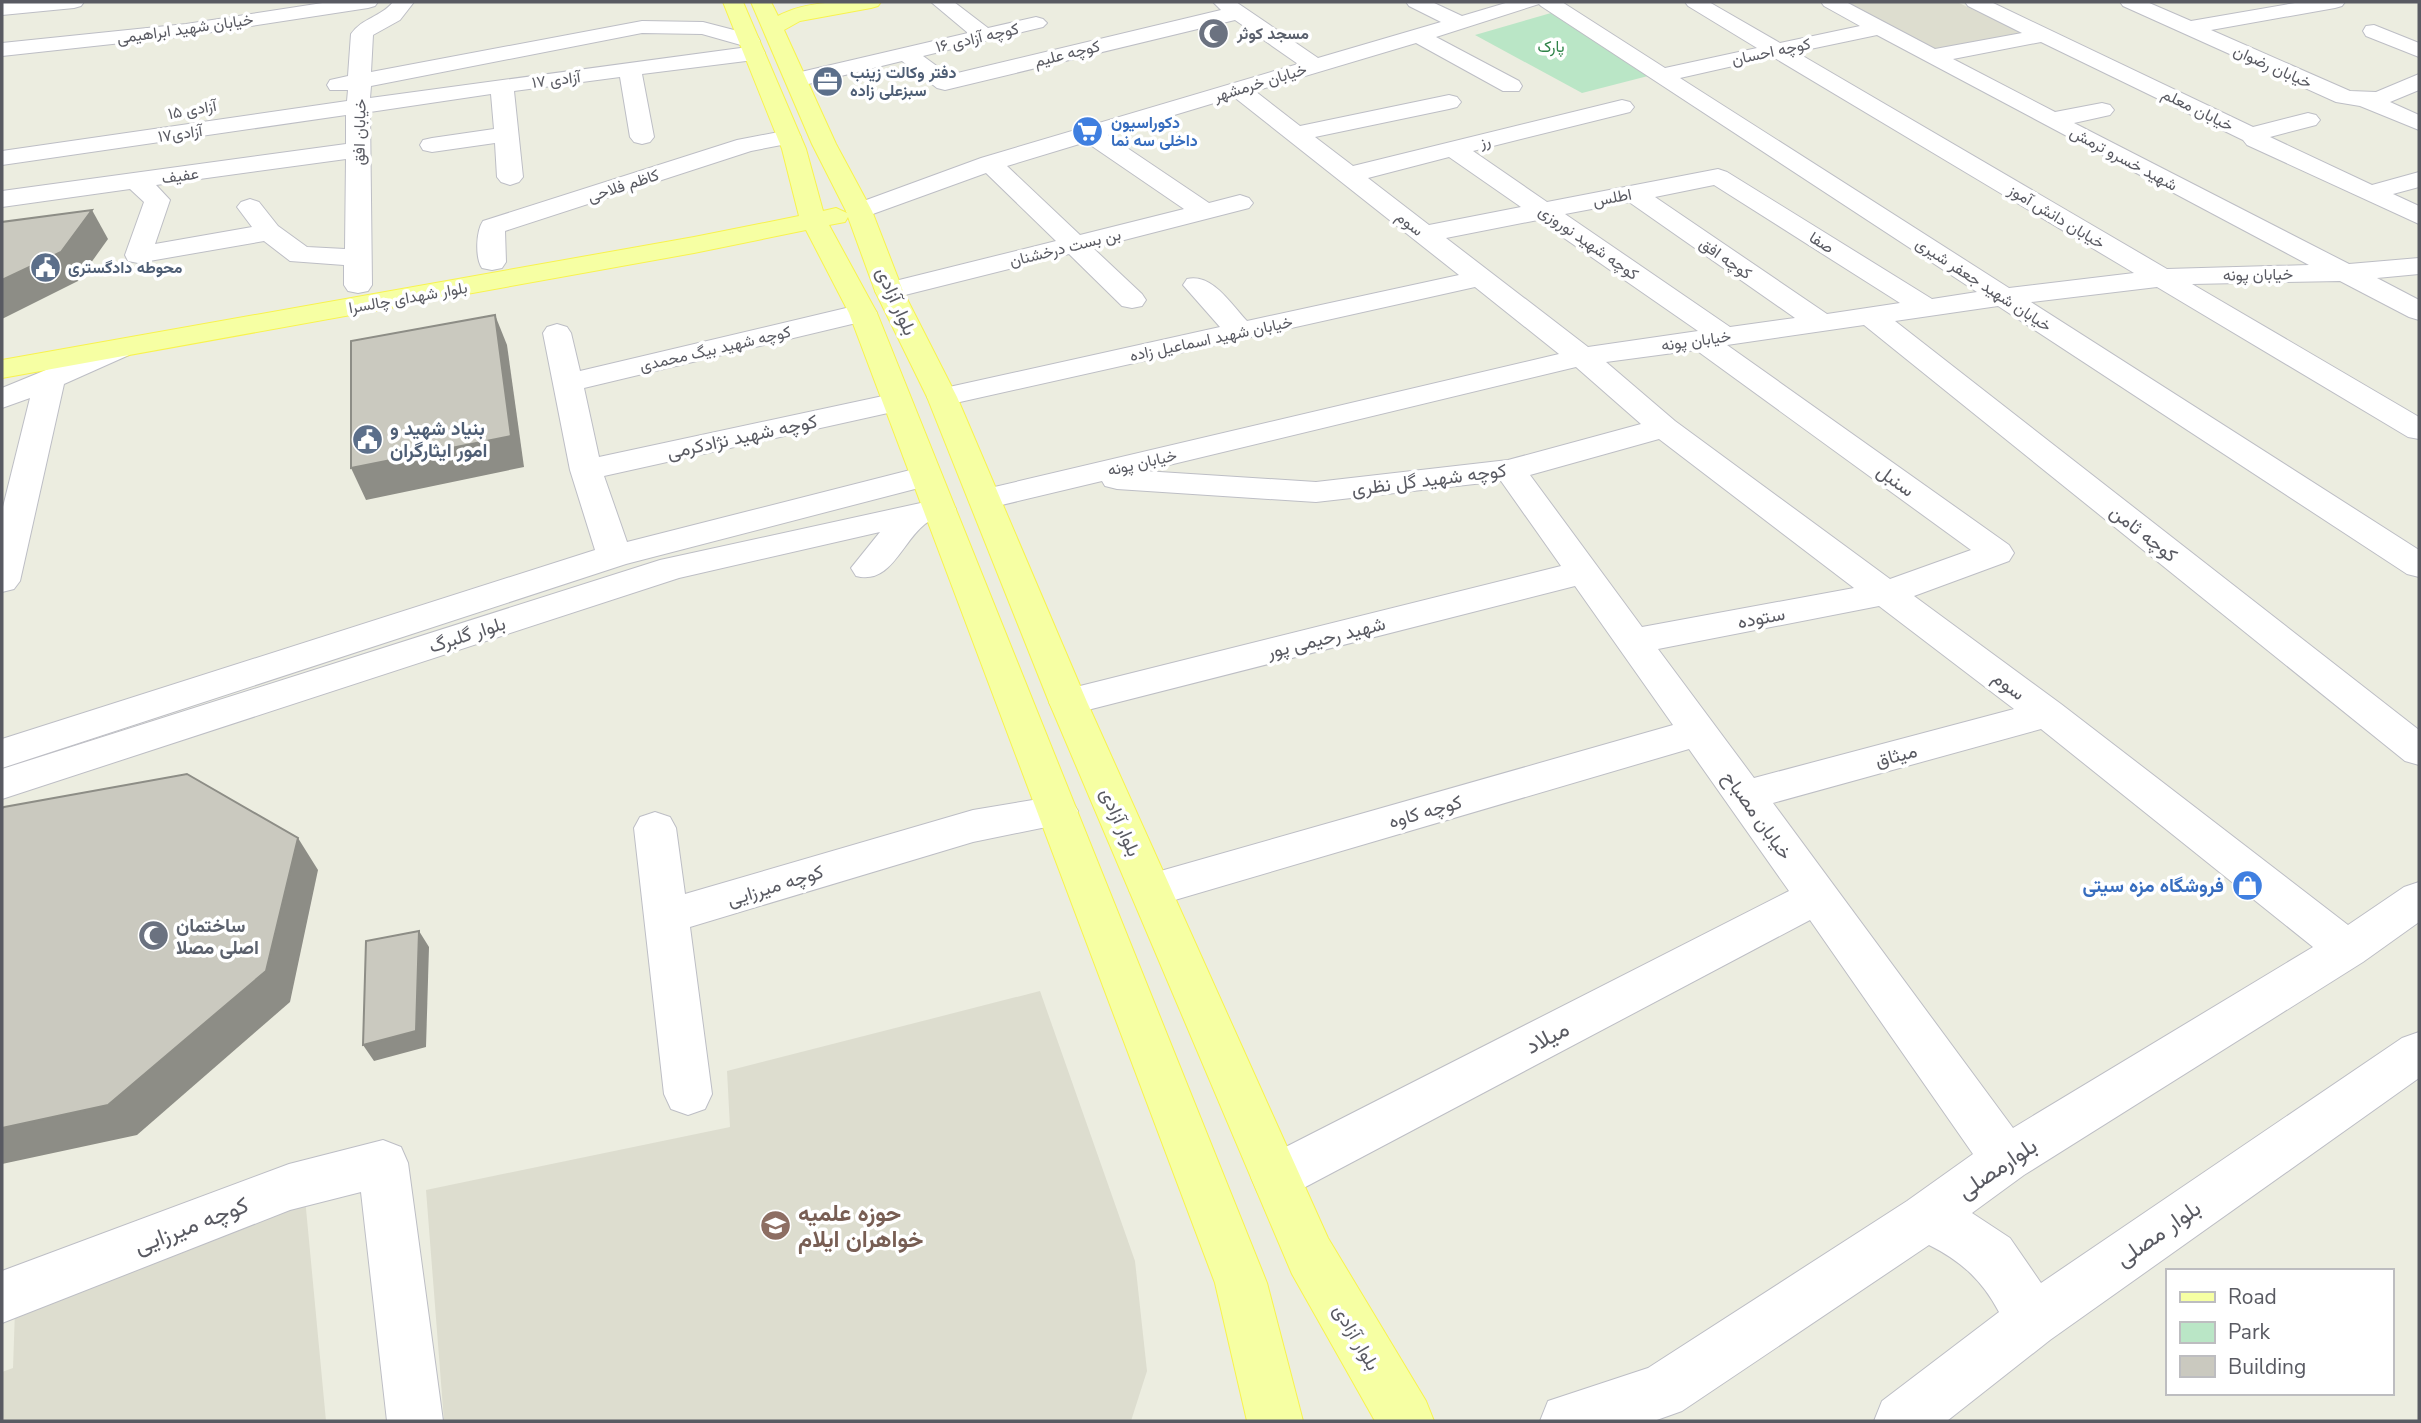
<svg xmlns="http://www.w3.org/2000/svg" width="2421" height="1423" viewBox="0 0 2421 1423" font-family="'Nunito Sans',Vazirmatn,sans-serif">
<rect width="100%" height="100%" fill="#ecede0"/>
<!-- education -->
<g fill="#ddddcf">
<polygon points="1844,2 1957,2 2022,33 1935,51"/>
<polygon points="1040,991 1135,1261 1147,1371 1131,1421 444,1421 426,1190 730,1127 727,1071"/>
<polygon points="305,1198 326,1421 2,1421 2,1372 13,1368 15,1310"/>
</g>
<!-- green -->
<polygon fill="#bae6c6" points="1551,13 1648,76 1582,93 1475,35"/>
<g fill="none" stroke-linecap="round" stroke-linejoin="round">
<defs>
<g id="minor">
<polygon points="84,2 81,6 74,8 2,15 2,3"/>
<polygon points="329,2 378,2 375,6 368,8 186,36 2,56 2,43 186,24"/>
<path d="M393,2H414L400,20L373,35L371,72L642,21L703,22L757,36L760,41L752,47L762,48L765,53L762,58L754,60L642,74L654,137L650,142L642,144L634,142L630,137L620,77L514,91L523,177L519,182L510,185L501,182L497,177L495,143L432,152L423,150L420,145L423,140L432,138L494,129L491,94L370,112L372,285L368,291L358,293L348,291L344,285V265L290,261L264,241L138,263L128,261L125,255L144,202L130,189L2,207V191L346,144V115L2,165V151L347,101L348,90H330L327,85L330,80L348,76L351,34C362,18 381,17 393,2ZM642,33L702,34L748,47L370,98L371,86ZM346,159L345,249L307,247L278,226L259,202L250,199L241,202L237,207L252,227L155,244L170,200L156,185Z"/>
<path d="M931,2H954L988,28L1036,17L1043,19L1047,23L1043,27L923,56L949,75L1221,10L1213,2H1236L1318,58L1441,22L1409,6L1406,2H1432L1462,16L1509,2H1562L1665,68L1757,48L1688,6L1685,2H1709L1780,43L1860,26L1824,6L1821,2H1846L1935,49L2022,33L1968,6L1965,2H1991L2253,127L2308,113L2316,115L2320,120L2316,125L2270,137L2372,185L2419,172V187L2393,194L2419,206V224L2247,145L2243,140L2041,42L1953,59L2055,112L2102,103L2110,105L2114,110L2110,115L2074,123L2349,264L2419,258V274L2377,278L2419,300V320L2409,317L2340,281L2192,284L2419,417V439L2408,437L2157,287L2031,302L2419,550V577L2407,574L1998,306L1895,321L2419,730V765L2405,761L1864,325L1727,345L2009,545L2014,553L2009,561L1914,596L2061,704L2348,925L2404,887L2419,882V922L2363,962L2024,1175L1972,1213L2010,1238L2041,1283L2402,1038L2419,1032V1078L2050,1340L1947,1421H1874L1882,1401L1999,1312C1982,1280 1961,1261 1929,1245L1682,1411L1654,1421H1540L1548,1401L1648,1368L1907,1201L1973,1154L1810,920L1294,1193L1276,1200L1258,1193L1251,1177L1258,1161L1789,891L1689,749L1151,907L1136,902L1129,890L1136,878L1673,725L1575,586L1068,715L1054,712L1049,702L1054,692L1068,689L1561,566L1501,481L1316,502L1117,489L1105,486L1102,481L985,509L973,506L968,499L973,492L1559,354L1475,287L942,406L931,403L927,397L931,391L1220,327L1183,285L1187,279C1212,273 1231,304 1247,321L1459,275L1234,97L1108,135L1209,203L1240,195L1249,198L1253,203L1249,208L1093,248L1142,294L1146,300L1142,306L1132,308L1122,306L1069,254L889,299L879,297L875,291L879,285L1056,241L986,173L859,219L850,216L846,211L850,206L981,158L1298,64L1235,20L945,90L937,88L902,61L796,87L788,85L785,80L788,75L968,33ZM1539,4L1541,6L1977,292L1932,299L1727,172L1718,169L1547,202L1473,151L1630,112L1634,107L1630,102L1622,100L1353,166L1315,137L1449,109L1457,107L1461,102L1457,97L1449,95L1300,126L1255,91L1416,43L1503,91H1519L1522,86L1519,81L1436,37ZM1877,35L2309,265L2167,269L1796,52ZM1773,57L2134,273L2009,288L1680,78ZM1086,142L1184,209L1080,235L1007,166ZM1449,157L1521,207L1429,225L1368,178ZM1714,185L1900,303L1827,314L1655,197ZM1629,202L1795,318L1730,327L1565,214ZM1538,220L1698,331L1588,347L1446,238ZM1696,350L1971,550L1890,579L1675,421L1606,362ZM1576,367L1641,424L1508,460L1316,482L1144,471ZM1659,439L1854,588L1642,627L1530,475ZM1879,606L2014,709L1754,778L1658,649ZM2041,729L2313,947L2013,1128L1773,803Z"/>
<polygon points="2120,2 2147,2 2191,21 2301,2 2345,2 2342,6 2335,8 2211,30 2350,91 2376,92 2419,74 2419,90 2390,102 2419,115 2419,130 2360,106 2336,102 2123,6"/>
<polygon points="2374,25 2419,43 2419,57 2366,36 2363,31 2366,26"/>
<path d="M789,130L797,132L801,137L797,142L751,151L505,231L506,262L502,268L492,270L482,268C475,258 476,231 483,221L737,140Z"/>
<polygon points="863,304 873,307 877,313 873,319 584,388 599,457 897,393 908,395 912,402 908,409 897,411 604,476 627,542 926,466 938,469 942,476 938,483 626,564 2,768 2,739 595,550 570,470 543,333 547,327 557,324 567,327 571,333 580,371"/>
<polygon points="119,340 129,343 134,349 129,355 64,384 20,581 14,589 2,592 2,511 30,398 2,408 2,388"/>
<path d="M939,499L951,502L956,509L951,516C943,518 931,519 925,524C901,543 891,585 856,576L851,568L880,532L679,578L2,799V769L660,560Z"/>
<polygon points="1057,796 1071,800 1078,811 1071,822 973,842 690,927 712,1094 705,1109 688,1115 671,1109 664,1094 634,828 640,817 655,812 670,817 676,828 685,894 973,810"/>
<polygon points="383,1140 401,1147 408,1163 443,1421 387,1421 361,1192 290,1210 2,1323 2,1271 289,1164"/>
</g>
<path id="major" d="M723,2H743L806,149L823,211L836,208L847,213L812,144L751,2H771L778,16C807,0 849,1 881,2L878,6L871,8L800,21L784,30L836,144L872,211L903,291L957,397L1087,702L1328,1238L1426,1401L1434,1421H1375L1292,1274L1049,702L927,397L875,291L848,217L845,222L829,225L877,313L1267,1283L1303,1421H1247L1215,1283L849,313L806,230L694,253L2,378V360L694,237L799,216L782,149Z"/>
</defs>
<!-- minor casing -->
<use href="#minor" stroke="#bdbec5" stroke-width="2"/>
<!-- major casing -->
<use href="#major" stroke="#f8f34e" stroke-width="2"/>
<!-- minor -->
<use href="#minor" fill="#fff" fill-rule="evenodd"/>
<!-- major -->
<use href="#major" fill="#f6ffa3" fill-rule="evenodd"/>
</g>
<!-- shaded-wall -->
<g fill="#8d8d86">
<polygon points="92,210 108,239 78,281 2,319 2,280"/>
<polygon points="495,315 507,345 524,467 366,500 351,468"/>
<polygon points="298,838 318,870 290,1002 137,1135 2,1164 2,1128"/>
<polygon points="419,931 429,947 426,1047 374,1061 363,1045"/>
</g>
<!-- building -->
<g fill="#cac9bf" stroke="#8d8d86" stroke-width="2">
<polygon points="92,210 61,252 2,280 2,222"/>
<polygon points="495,315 511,436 351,468 351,341"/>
<polygon points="187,774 298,838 266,971 108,1105 2,1128 2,808 4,807"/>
<polygon points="419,931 416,1031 363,1045 366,941"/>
</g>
<!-- icons -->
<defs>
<symbol id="mosque-disc" viewBox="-11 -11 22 22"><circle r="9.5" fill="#6b7280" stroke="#fff"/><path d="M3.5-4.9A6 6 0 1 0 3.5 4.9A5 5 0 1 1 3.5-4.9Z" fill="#fff"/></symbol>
<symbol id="office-disc" viewBox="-11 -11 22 22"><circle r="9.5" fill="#5c6f8a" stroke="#fff"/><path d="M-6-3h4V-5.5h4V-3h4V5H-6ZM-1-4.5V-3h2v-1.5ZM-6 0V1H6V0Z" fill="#fff"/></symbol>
<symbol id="supermarket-disc" viewBox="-11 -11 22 22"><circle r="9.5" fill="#3f7fe0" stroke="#fff"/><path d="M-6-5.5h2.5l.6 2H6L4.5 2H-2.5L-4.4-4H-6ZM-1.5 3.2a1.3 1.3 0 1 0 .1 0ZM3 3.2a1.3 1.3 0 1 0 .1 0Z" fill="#fff"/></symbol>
<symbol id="civic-disc" viewBox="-11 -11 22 22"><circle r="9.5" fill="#5c6f8a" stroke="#fff"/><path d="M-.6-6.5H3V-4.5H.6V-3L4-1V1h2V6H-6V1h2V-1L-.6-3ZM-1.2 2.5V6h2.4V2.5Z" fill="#fff"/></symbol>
<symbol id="shop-disc" viewBox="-11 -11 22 22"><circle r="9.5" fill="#3f7fe0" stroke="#fff"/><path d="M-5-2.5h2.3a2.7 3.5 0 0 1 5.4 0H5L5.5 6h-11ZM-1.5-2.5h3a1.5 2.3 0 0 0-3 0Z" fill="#fff"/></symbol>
<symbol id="university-disc" viewBox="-11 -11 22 22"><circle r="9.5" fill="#8d6e63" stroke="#fff"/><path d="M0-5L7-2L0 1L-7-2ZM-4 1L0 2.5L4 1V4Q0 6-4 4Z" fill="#fff"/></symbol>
</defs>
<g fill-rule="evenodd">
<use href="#mosque-disc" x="1196" y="16" width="35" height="35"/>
<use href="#office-disc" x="810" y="64" width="35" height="35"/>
<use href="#supermarket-disc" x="1070" y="114" width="35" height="35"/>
<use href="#civic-disc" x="28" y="250" width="35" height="35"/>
<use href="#civic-disc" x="350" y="422" width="35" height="35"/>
<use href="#shop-disc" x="2230" y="868" width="35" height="35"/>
<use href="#mosque-disc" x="136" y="918" width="35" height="35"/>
<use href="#university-disc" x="758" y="1208" width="35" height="35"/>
</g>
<g text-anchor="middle" stroke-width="7" stroke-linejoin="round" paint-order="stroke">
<!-- far-street labels -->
<g font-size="16" fill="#595a62" stroke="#fff">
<text transform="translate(185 28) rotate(-8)" y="6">خیابان شهید ابراهیمی</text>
<text transform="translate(977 37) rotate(-13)" y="6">کوچه آزادی ۱۶</text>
<text transform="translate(1771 51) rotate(-12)" y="6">کوچه احسان</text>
<text transform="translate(1067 53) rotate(-14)" y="6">کوچه علیم</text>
<text transform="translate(2273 66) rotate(24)" y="6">خیابان رضوان</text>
<text transform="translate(556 79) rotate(-7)" y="6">آزادی ۱۷</text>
<text transform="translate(1260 82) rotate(-17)" y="6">خیابان خرمشهر</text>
<text transform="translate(192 109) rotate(-10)" y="6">آزادی ۱۵</text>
<text transform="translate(2198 109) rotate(26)" y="6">خیابان معلم</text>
<text transform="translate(359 132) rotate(-89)" y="6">خیابان افق</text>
<text transform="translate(180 133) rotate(-8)" y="6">آزادی۱۷</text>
<text transform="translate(1485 141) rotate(-14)" y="6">رز</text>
<text transform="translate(2124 158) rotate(28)" y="6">شهید خسرو ترمش</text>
<text transform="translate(180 175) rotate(-8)" y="6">عفیف</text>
<text transform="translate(623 185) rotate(-18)" y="6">کاظم فلاحی</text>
<text transform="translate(1612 197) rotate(-11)" y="6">اطلس</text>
<text transform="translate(2057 216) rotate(31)" y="6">خیابان دانش آموز</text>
<text transform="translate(1410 223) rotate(38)" y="6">سوم</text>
<text transform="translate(1589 242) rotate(35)" y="6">کوچه شهید نوروزی</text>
<text transform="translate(1822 242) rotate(32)" y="6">صفا</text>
<text transform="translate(1065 247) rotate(-14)" y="6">بن بست درخشنان</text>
<text transform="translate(1726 258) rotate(35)" y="6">کوچه افق</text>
<text transform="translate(2258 274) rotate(-1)" y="6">خیابان پونه</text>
<text transform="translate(1984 284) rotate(33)" y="6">خیابان شهید جعفر شیری</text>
<text transform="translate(408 297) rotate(-10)" y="6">بلوار شهدای چالسرا</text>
<text transform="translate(1211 338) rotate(-12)" y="6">خیابان شهید اسماعیل زاده</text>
<text transform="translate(1696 340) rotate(-8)" y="6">خیابان پونه</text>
<text transform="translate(715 348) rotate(-13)" y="6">کوچه شهید بیگ محمدی</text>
<text transform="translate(1142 462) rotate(-13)" y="6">خیابان پونه</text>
</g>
<!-- far-worship labels -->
<g font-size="16" font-weight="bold" fill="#5b616d" stroke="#fff" text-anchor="start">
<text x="1237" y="39">مسجد کوثر</text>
</g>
<!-- far-park labels -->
<g font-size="16" fill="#2f8348" stroke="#fff">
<text x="1551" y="52">پارک</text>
</g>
<!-- far-service labels -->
<g font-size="16" font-weight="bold" fill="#4e5e75" stroke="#fff" text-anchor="start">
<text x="850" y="78">دفتر وکالت زینب<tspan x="850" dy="18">سبزعلی زاده</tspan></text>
<text x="68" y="273">محوطه دادگستری</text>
</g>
<!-- far-shop labels -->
<g font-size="16" font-weight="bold" fill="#366cbe" stroke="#fff" text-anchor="start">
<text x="1111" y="128">دکوراسیون<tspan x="1111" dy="18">داخلی سه نما</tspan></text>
</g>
<!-- street labels -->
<g font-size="19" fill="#595a62" stroke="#fff">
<text transform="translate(897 301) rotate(66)" y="7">بلوار آزادی</text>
<text transform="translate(742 436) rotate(-12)" y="7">کوچه شهید نژادکرمی</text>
<text transform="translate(1429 479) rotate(-7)" y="7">کوچه شهید گل نظری</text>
<text transform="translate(1896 480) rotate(36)" y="7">سنبل</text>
<text transform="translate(2144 533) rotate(38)" y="7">کوچه ثامن</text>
<text transform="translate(1761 617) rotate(-11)" y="7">ستوده</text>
<text transform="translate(467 634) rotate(-18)" y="7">بلوار گلبرگ</text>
<text transform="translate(1326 637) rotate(-14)" y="7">شهید رحیمی پور</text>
<text transform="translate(2009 685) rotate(37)" y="7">سوم</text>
<text transform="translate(1896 755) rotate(-15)" y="7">میثاق</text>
<text transform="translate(1425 811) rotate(-16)" y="7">کوچه کاوه</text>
<text transform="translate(1758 815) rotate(54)" y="7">خیابان مصباح</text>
<text transform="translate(1121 822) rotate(66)" y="7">بلوار آزادی</text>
<text transform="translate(775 885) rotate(-17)" y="7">کوچه میرزایی</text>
<text transform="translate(1357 1337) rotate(60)" y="7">بلوار آزادی</text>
</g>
<!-- service labels -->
<g font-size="19" font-weight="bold" fill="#4e5e75" stroke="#fff" text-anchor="start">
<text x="390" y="435">بنیاد شهید و<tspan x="390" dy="22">امور ایثارگران</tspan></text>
</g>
<!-- shop labels -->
<g font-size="19" font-weight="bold" fill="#366cbe" stroke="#fff" text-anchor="end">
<text x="2224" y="892">فروشگاه مزه سیتی</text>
</g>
<!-- worship labels -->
<g font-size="19" font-weight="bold" fill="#5b616d" stroke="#fff" text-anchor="start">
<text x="176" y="932">ساختمان<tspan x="176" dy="22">اصلی مصلا</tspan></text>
</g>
<!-- near-street labels -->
<g font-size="23" fill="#595a62" stroke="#fff">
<text transform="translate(1547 1037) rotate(-27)" y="8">میلاد</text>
<text transform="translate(1997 1168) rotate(-34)" y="8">بلوارمصلی</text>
<text transform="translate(191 1225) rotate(-21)" y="8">کوچه میرزایی</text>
<text transform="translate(2158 1233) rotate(-35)" y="8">بلوار مصلی</text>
</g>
<!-- near-education labels -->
<g font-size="23" font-weight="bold" fill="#785e54" stroke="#fff" text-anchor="start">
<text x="798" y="1221">حوزه علمیه<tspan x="798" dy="26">خواهران ایلام</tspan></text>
</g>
</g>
<!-- border -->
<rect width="2421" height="1423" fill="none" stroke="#595a62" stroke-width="7"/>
<!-- legend -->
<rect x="2166" y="1269" width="228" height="126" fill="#ffffff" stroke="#bdbdc0" stroke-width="2"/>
<rect x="2180" y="1292" width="35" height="10" fill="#f6ffa3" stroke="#bdbdc0" stroke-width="2"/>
<text x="2228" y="1304" font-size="21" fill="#595a62">Road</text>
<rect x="2180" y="1322" width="35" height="21" fill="#bae6c6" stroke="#bdbdc0" stroke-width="2"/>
<text x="2228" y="1339" font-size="21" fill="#595a62">Park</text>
<rect x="2180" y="1356" width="35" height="21" fill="#cac9bf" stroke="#bdbdc0" stroke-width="2"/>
<text x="2228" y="1374" font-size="21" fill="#595a62">Building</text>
</svg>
